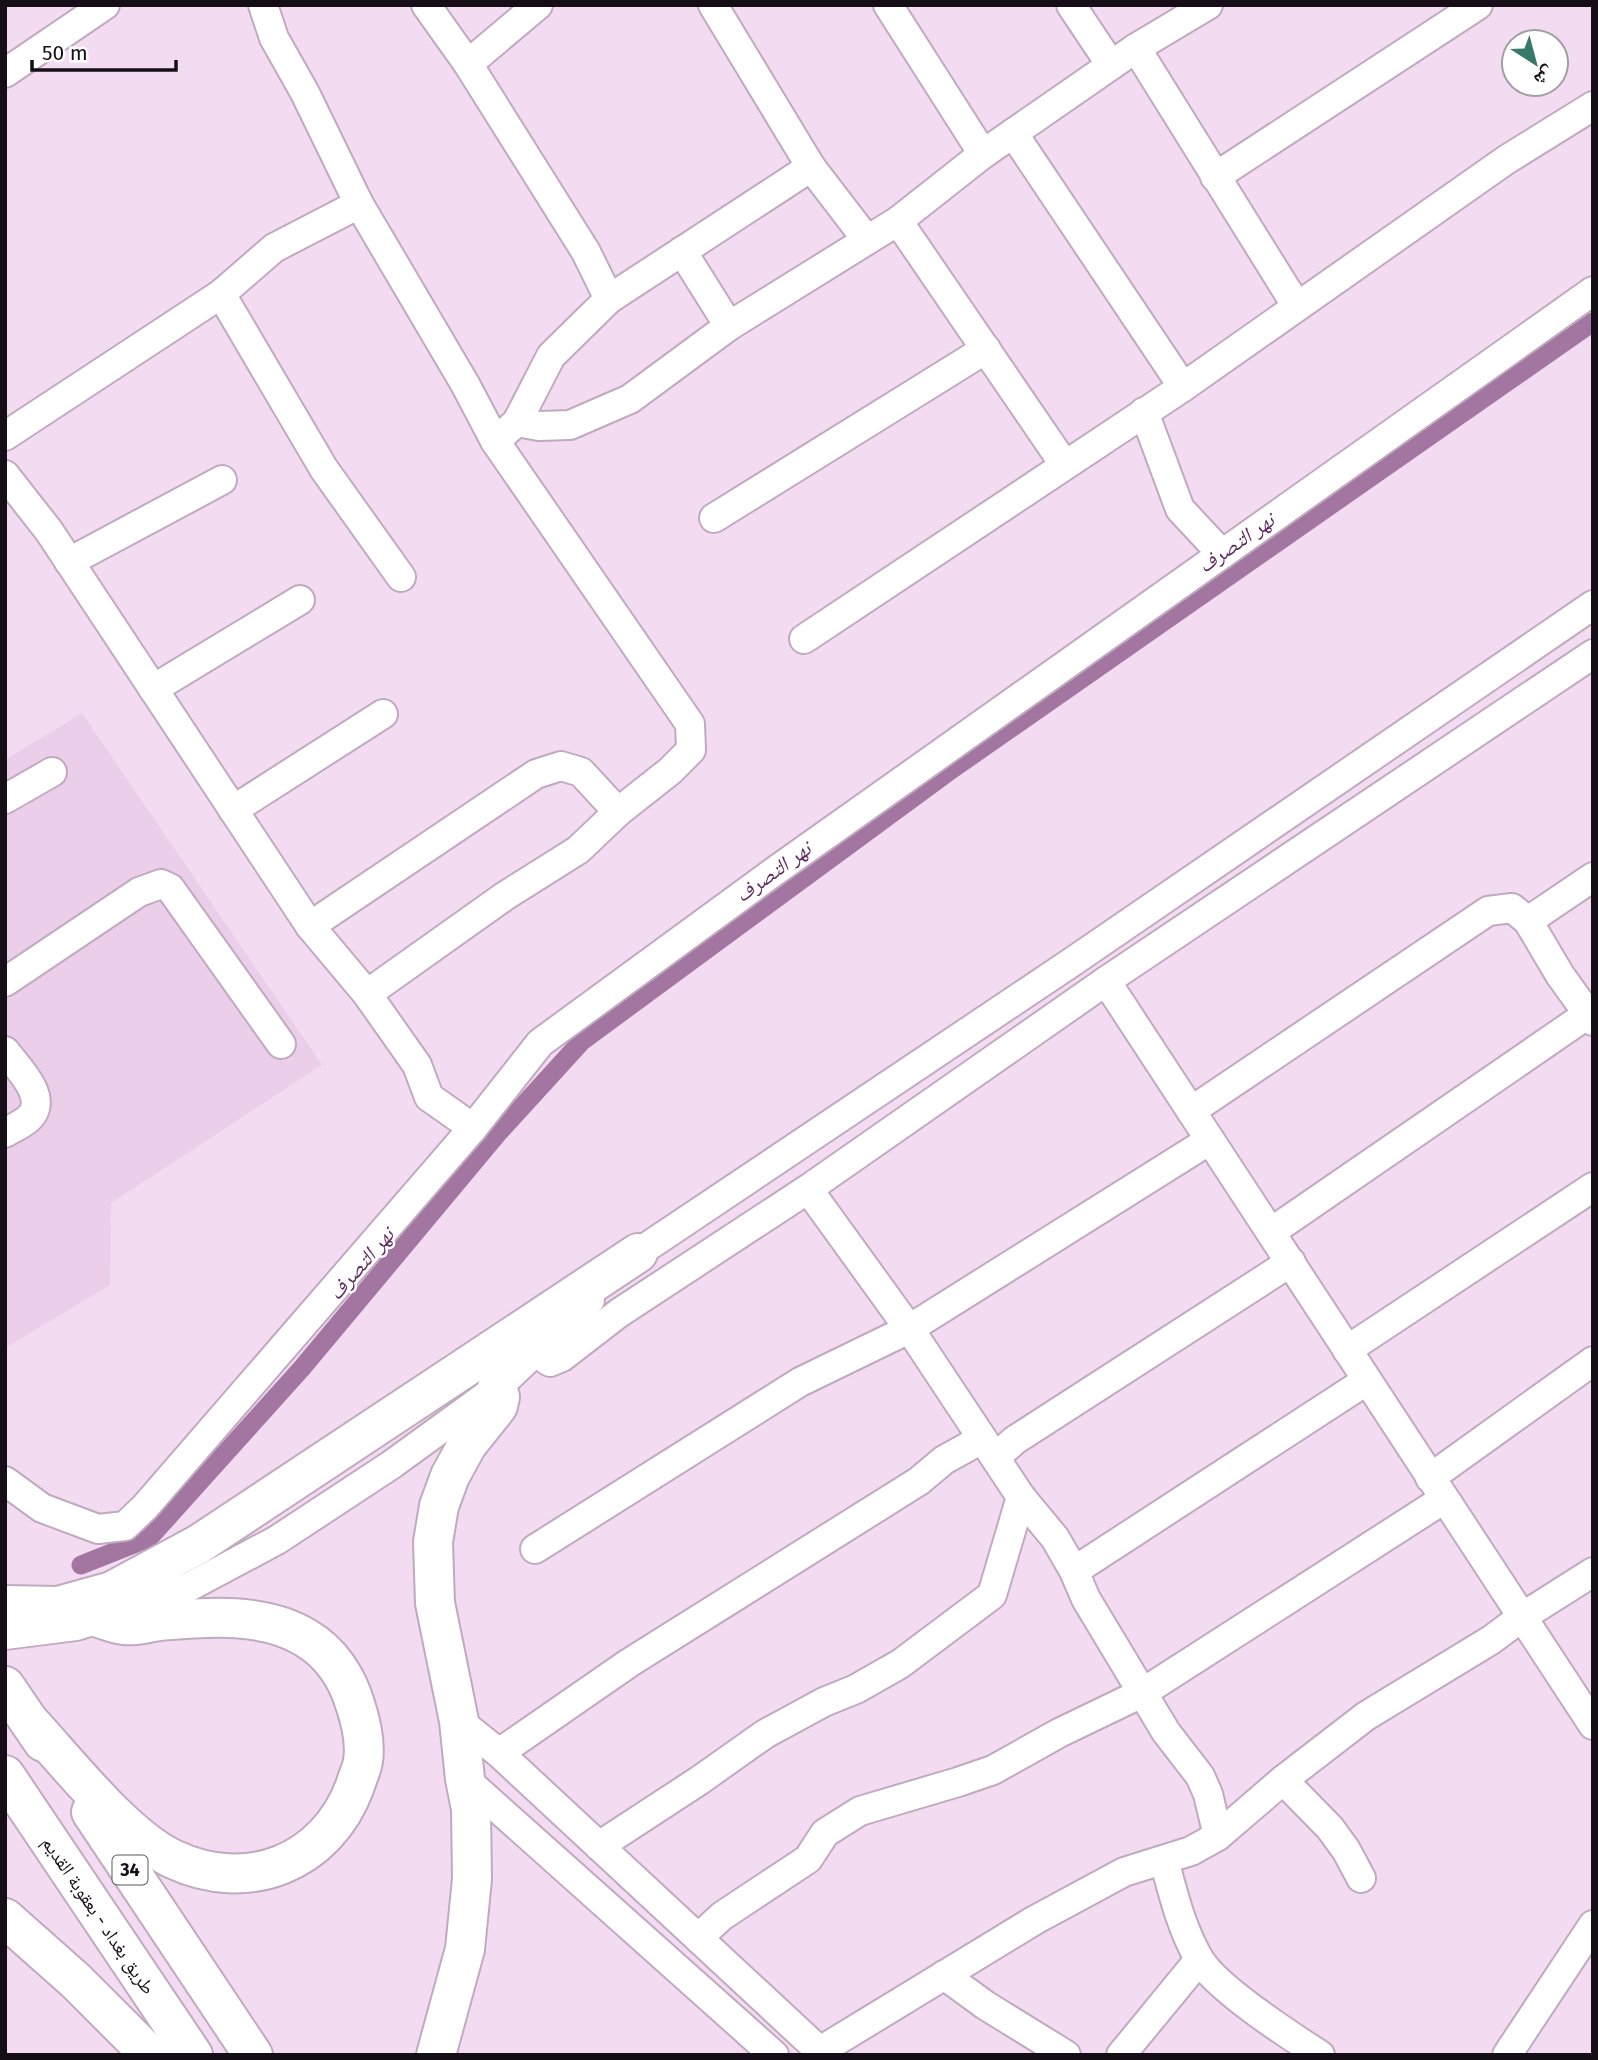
<svg xmlns="http://www.w3.org/2000/svg" width="1598" height="2060" viewBox="0 0 1598 2060" font-family="'Fira Sans','Noto Naskh Arabic',sans-serif">
<rect width="100%" height="100%" fill="#f3dcf2"/>
<!-- built -->
<polygon fill="#ebceea" points="82,713 322,1065 111,1203 110,1285 5,1348 5,760"/>
<g fill="none" stroke-linecap="round" stroke-linejoin="round">
<!-- canal -->
<polyline stroke="#a276a1" stroke-width="19" points="81,1565 149,1538 302,1368 499,1132 582,1041 948,772 1593,322"/>
<defs>
<g id="minor">
<polyline points="263,5 274,38 305,93 359,204 465,384 495,441 517,422 551,356 609,299 811,167"/>
<polyline points="426,5 468,64"/>
<polyline points="538,5 468,64 586,252 609,299"/>
<polyline points="713,5 811,167 867,240"/>
<polyline points="888,5 983,154"/>
<polyline points="1071,5 1111,65"/>
<polyline points="1136,48 1296,305"/>
<polyline points="5,73 105,5"/>
<polyline points="1013,133 1183,387"/>
<polyline points="1215,177 1478,5"/>
<polyline points="898,221 1064,464"/>
<polyline points="682,251 729,326"/>
<polyline points="221,294 324,469 401,577"/>
<polyline points="1144,412 1180,509 1222,554"/>
<polyline points="517,422 539,426 570,425 630,399 729,326 898,221 983,154 1136,48 1208,5"/>
<polyline points="5,436 221,294 274,248 359,204"/>
<polyline points="5,475 49,531 310,926 367,994 417,1065 429,1097 473,1128 145,1507 125,1526 98,1529 42,1508 5,1481"/>
<polyline points="714,518 986,349"/>
<polyline points="69,562 222,480"/>
<polyline points="804,639 1183,387 1506,160 1593,106"/>
<polyline points="153,689 300,600"/>
<polyline points="5,799 52,772"/>
<polyline points="233,810 383,714"/>
<polyline points="1528,921 1593,877"/>
<polyline points="310,926 536,774 561,766 581,772 618,812"/>
<polyline points="1106,981 1593,1725"/>
<polyline points="5,982 139,892 161,884 170,888 281,1044"/>
<polyline points="367,994 505,896 578,850 618,812 670,771 691,750 690,724 495,441"/>
<path d="M5,1051C17,1067 50,1098 29,1118C23,1124 13,1128 5,1133"/>
<polyline points="1191,1111 1488,911 1512,908 1528,921 1560,975 1593,1021"/>
<polyline points="473,1128 540,1043 775,871 1593,291"/>
<polyline points="808,1189 915,1337 1021,1497 1055,1538 1074,1571 1086,1599 1166,1732 1200,1776 1208,1794 1218,1836"/>
<polyline points="1271,1232 1588,1014"/>
<polyline points="624,1266 638,1253 1075,960 1593,605"/>
<polyline points="1347,1350 1593,1187"/>
<polyline points="535,1352 550,1362 562,1357 619,1313 808,1189 1106,981 1593,654"/>
<polyline points="996,1457 1015,1440 1291,1262"/>
<polyline points="1430,1478 1593,1361"/>
<polyline points="535,1549 800,1382 909,1329 1210,1140"/>
<polyline points="1074,1571 1366,1381"/>
<polyline points="5,1635 76,1626 144,1605 189,1587 277,1540 391,1465 497,1388 590,1300"/>
<polyline points="459,1721 499,1753 824,2055"/>
<polyline points="499,1753 629,1663 919,1481 944,1460 982,1439"/>
<polyline points="465,1779 774,2055"/>
<polyline points="1283,1780 1330,1828 1346,1850 1361,1878"/>
<polyline points="599,1846 700,1780 765,1734 824,1702 856,1689 900,1664 992,1595 1021,1497"/>
<path d="M1164,1860C1173,1893 1181,1927 1198,1957C1214,1987 1289,2035 1320,2055"/>
<polyline points="698,1938 722,1916 808,1859 825,1833 860,1811 958,1782 993,1770 1059,1733 1142,1693 1444,1499"/>
<polyline points="944,1975 985,2005 1066,2055"/>
<polyline points="820,2051 1035,1920 1124,1872 1191,1851 1218,1836 1283,1780 1366,1716 1491,1640 1522,1617 1593,1572"/>
<polyline points="1121,2055 1199,1960"/>
<polyline points="1507,2055 1593,1925"/>
</g>
<g id="highway">
<polyline points="5,1605 58,1606 112,1591 199,1544 638,1253"/>
<polyline points="5,1686 43,1742"/>
<path d="M28,1720C66,1761 125,1837 173,1859C247,1894 326,1864 355,1786C357,1778 362,1769 363,1761C366,1742 361,1722 355,1704C347,1677 330,1652 306,1638C264,1612 207,1617 160,1621C149,1622 135,1627 124,1625C115,1624 106,1620 98,1618"/>
<polyline points="5,1775 193,2055"/>
<polyline points="91,1812 253,2055"/>
<polyline points="5,1918 76,1981 150,2055"/>
<polyline points="436,2055 465,1949 472,1879 471,1809 465,1779 459,1721 435,1603 433,1542 439,1506 450,1476 467,1445 498,1406 500,1397 497,1388"/>
</g>
</defs>
<!-- minor casing -->
<use href="#minor" stroke="#c0aabf" stroke-width="32"/>
<!-- highway casing -->
<use href="#highway" stroke="#c0aabf" stroke-width="42"/>
<!-- minor -->
<use href="#minor" stroke="#fff" stroke-width="28"/>
<!-- highway -->
<use href="#highway" stroke="#fff" stroke-width="38"/>
</g>
<g text-anchor="middle" stroke-width="5" stroke-linejoin="round" paint-order="stroke">
<!-- shield labels -->
<rect fill="#fff" stroke="#5c565c" stroke-width="2" x="112.5" y="1855.5" width="35" height="29" rx="5"/>
<g font-size="18" font-weight="bold" fill="#160e16">
<text x="130" y="1876">34</text>
</g>
<!-- street labels -->
<g font-size="19" fill="#160e16" stroke="#fff">
<text transform="translate(99 1915) rotate(56)" y="7">طريق بغداد - بعقوبة القديم</text>
</g>
<!-- water labels -->
<g font-size="21" font-style="italic" fill="#5f285f" stroke="#fff">
<text transform="translate(1236 543) rotate(-35)" y="7">نهر التصرف</text>
<text transform="translate(773 872) rotate(-36)" y="7">نهر التصرف</text>
<text transform="translate(361 1264) rotate(-49)" y="7">نهر التصرف</text>
</g>
</g>
<!-- border -->
<rect width="1598" height="2060" fill="none" stroke="#160e16" stroke-width="14"/>
<!-- north arrow -->
<g transform="translate(1535 63) rotate(144)"><circle r="33" fill="#ffffff" stroke="#a29fa2" stroke-width="2"/>
<path d="M0-5L12 26L0 18L-12 26Z" fill="#377a6c"/>
<text y="-10" font-size="19" font-weight="bold" text-anchor="middle" fill="#160e16">ش</text>
</g>
<!-- scale -->
<path d="M32 60v10h144v-10" fill="none" stroke="#160e16" stroke-width="3.5"/>
<text x="42" y="60" font-size="21" fill="#160e16" stroke="#ffffff" stroke-width="5" paint-order="stroke">50 m</text>
</svg>
